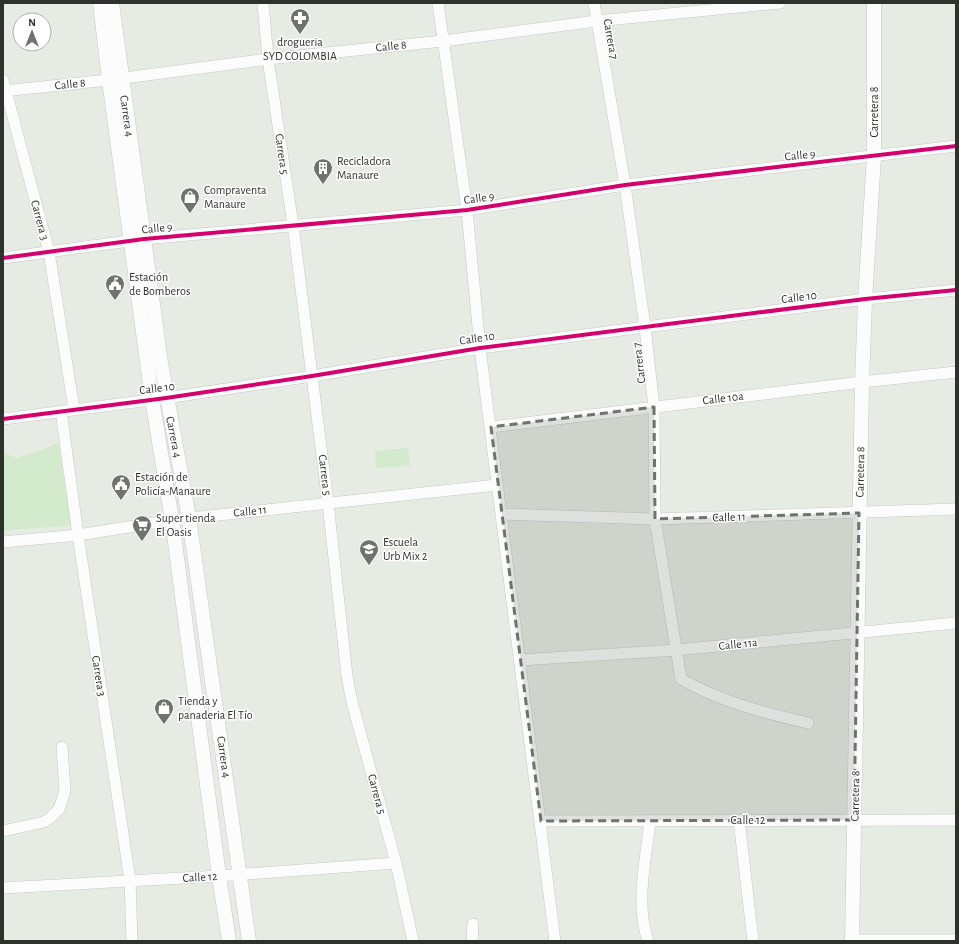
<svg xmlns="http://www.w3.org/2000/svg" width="959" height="944" viewBox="0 0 959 944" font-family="'Alegreya Sans',sans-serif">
<rect width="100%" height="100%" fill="#e6ece4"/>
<!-- green -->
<g fill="#d3ebcc">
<polygon points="58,443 72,525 3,531 3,451 11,456 18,458"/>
<polygon points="408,448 410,466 376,468 375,451"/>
</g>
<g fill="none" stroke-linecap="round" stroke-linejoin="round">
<defs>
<g id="minor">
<polyline points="263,3 268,59 293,225 328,503 347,676 352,702 396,863 413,941"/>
<polyline points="438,3 467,210 480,348 555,941"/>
<path d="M594,3L625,185L645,327L654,407L655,519L681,679C721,702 765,713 808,723"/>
<polyline points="3,80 49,252 74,409"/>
<polyline points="3,91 109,80 268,59 443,41 597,21 780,3"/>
<polyline points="3,258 144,239 467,210 625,185 956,146"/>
<polyline points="61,411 78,535 130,880 132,941"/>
<polyline points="3,419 166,398 312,376 480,348 865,299 956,290"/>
<polyline points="491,427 862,382 956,372"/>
<polyline points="502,514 655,519 956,509"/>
<polyline points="3,542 78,535 172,520 497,485"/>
<polyline points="520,660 677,650 956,623"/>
<polyline points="739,820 753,941"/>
<polyline points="541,821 956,820"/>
<polyline points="3,831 44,822 50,818 59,809 65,791 62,747"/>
<polyline points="3,888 219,876 396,863"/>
<polyline points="852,940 956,940"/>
<polyline points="472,941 473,924"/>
<path d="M648,941C635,903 646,860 650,821"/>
</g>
<g id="tertiary">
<polyline points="100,3 109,80 152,399 172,520 219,876 229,941"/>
<polyline points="112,3 161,363 189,518 249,941"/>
<polyline points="852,941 862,382 865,299 874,157 874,3"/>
</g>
</defs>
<!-- minor casing -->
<use href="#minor" stroke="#c5cac4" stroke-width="12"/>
<!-- tertiary casing -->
<use href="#tertiary" stroke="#c5cac4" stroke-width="15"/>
<!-- minor -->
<use href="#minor" stroke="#fbfcfb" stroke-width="11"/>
<!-- tertiary -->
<use href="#tertiary" stroke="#fbfcfb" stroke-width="14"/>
<defs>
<g id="cycleway">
<polyline points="3,258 144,239 467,210 625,185 956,146"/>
<polyline points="3,419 166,398 312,376 480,348 865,299 956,290"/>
</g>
</defs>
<!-- cycleway casing -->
<use href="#cycleway" stroke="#fff" stroke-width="6"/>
<!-- cycleway -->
<use href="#cycleway" stroke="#d6006c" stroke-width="4"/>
</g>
<!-- marked area -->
<path fill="#6e736d" fill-opacity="0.2" stroke="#6e736d" stroke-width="3" stroke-dasharray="8 5" stroke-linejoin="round" d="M654,407L655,519L859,513L854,820L541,821L491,427Z"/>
<!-- icons -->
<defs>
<symbol id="pharmacy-pin" viewBox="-11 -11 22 30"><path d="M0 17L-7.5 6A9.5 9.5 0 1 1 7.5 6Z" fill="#6e736d" stroke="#fff"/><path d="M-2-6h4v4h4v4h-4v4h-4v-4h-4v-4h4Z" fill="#fff"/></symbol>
<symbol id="building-pin" viewBox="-11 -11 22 30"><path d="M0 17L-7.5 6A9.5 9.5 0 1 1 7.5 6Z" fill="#6e736d" stroke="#fff"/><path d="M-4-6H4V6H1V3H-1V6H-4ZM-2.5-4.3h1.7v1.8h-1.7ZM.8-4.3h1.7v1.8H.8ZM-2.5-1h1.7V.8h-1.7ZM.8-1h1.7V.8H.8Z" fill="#fff"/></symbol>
<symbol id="shop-pin" viewBox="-11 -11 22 30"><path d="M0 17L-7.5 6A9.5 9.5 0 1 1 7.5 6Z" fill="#6e736d" stroke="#fff"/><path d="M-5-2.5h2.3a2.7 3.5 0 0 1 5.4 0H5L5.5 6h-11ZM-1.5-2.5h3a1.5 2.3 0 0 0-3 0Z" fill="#fff"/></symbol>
<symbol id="civic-pin" viewBox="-11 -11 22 30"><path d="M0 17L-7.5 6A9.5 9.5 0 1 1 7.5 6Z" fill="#6e736d" stroke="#fff"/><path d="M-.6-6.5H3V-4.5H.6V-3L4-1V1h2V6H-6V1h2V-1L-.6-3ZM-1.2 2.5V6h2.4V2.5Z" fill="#fff"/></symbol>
<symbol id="supermarket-pin" viewBox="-11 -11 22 30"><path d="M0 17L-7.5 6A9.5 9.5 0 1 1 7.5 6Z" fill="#6e736d" stroke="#fff"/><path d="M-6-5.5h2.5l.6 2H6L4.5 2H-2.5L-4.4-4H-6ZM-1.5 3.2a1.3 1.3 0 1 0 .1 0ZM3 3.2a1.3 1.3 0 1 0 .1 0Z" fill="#fff"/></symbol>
<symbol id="school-pin" viewBox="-11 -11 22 30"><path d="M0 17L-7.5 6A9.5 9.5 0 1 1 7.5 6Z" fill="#6e736d" stroke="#fff"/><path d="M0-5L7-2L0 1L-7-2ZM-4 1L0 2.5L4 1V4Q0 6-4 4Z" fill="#fff"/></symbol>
</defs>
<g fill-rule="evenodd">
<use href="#pharmacy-pin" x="289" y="7" width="22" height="30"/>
<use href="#building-pin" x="312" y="157" width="22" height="30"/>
<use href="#shop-pin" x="179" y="186" width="22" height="30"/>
<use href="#civic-pin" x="104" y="273" width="22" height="30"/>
<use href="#civic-pin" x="110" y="473" width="22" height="30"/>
<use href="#supermarket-pin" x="131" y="514" width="22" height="30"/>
<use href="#school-pin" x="358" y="538" width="22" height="30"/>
<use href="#shop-pin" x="153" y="697" width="22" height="30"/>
</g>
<g text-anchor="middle" stroke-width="3" stroke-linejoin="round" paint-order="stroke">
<!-- street labels -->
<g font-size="12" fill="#2e322d" stroke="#fff">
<text transform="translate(611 39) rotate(80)" y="4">Carrera 7</text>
<text transform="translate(391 46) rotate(-6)" y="4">Calle 8</text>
<text transform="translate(70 84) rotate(-6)" y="4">Calle 8</text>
<text transform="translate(874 112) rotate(-90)" y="4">Carretera 8</text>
<text transform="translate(127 116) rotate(82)" y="4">Carrera 4</text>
<text transform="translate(282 154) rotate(82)" y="4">Carrera 5</text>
<text transform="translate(800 155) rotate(-6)" y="4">Calle 9</text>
<text transform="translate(479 198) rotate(-8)" y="4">Calle 9</text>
<text transform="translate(40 220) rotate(75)" y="4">Carrera 3</text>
<text transform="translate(157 228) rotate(-6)" y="4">Calle 9</text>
<text transform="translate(799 297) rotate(-7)" y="4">Calle 10</text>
<text transform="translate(477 338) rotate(-9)" y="4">Calle 10</text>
<text transform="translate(639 363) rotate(-97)" y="4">Carrera 7</text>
<text transform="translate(157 388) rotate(-7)" y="4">Calle 10</text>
<text transform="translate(723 398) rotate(-7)" y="4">Calle 10a</text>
<text transform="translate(174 437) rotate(79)" y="4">Carrera 4</text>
<text transform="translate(860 472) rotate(-89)" y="4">Carretera 8</text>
<text transform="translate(325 475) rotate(83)" y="4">Carrera 5</text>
<text transform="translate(250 511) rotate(-6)" y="4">Calle 11</text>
<text transform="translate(729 517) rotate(-2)" y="4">Calle 11</text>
<text transform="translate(738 644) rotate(-6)" y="4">Calle 11a</text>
<text transform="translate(99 676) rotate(81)" y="4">Carrera 3</text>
<text transform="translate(224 757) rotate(82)" y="4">Carrera 4</text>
<text transform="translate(377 794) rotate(75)" y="4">Carrera 5</text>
<text transform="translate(855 796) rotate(-89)" y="4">Carretera 8</text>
<text x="748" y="824">Calle 12</text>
<text transform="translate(200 877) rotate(-3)" y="4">Calle 12</text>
</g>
<!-- poi labels -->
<g font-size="12" fill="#2e322d" stroke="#fff" text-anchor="start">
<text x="300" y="46" text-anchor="middle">drogueria<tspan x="300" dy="14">SYD COLOMBIA</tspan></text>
<text x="337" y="165">Recicladora<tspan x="337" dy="14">Manaure</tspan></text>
<text x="204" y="194">Compraventa<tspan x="204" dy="14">Manaure</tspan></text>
<text x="129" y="281">Estación<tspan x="129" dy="14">de Bomberos</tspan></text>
<text x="135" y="481">Estación de<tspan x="135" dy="14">Policía-Manaure</tspan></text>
<text x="156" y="522">Super tienda<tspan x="156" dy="14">El Oasis</tspan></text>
<text x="383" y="546">Escuela<tspan x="383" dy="14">Urb Mix 2</tspan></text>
<text x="178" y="705">Tienda y<tspan x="178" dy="14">panaderia El Tío</tspan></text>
</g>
</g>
<!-- border -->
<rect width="959" height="944" fill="none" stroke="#2e322d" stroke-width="8"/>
<!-- north arrow -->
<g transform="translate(32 32)"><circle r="19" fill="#ffffff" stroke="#abadab"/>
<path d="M0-3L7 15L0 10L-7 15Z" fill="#6e736d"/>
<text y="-6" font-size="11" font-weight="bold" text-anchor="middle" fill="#2e322d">N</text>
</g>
</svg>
